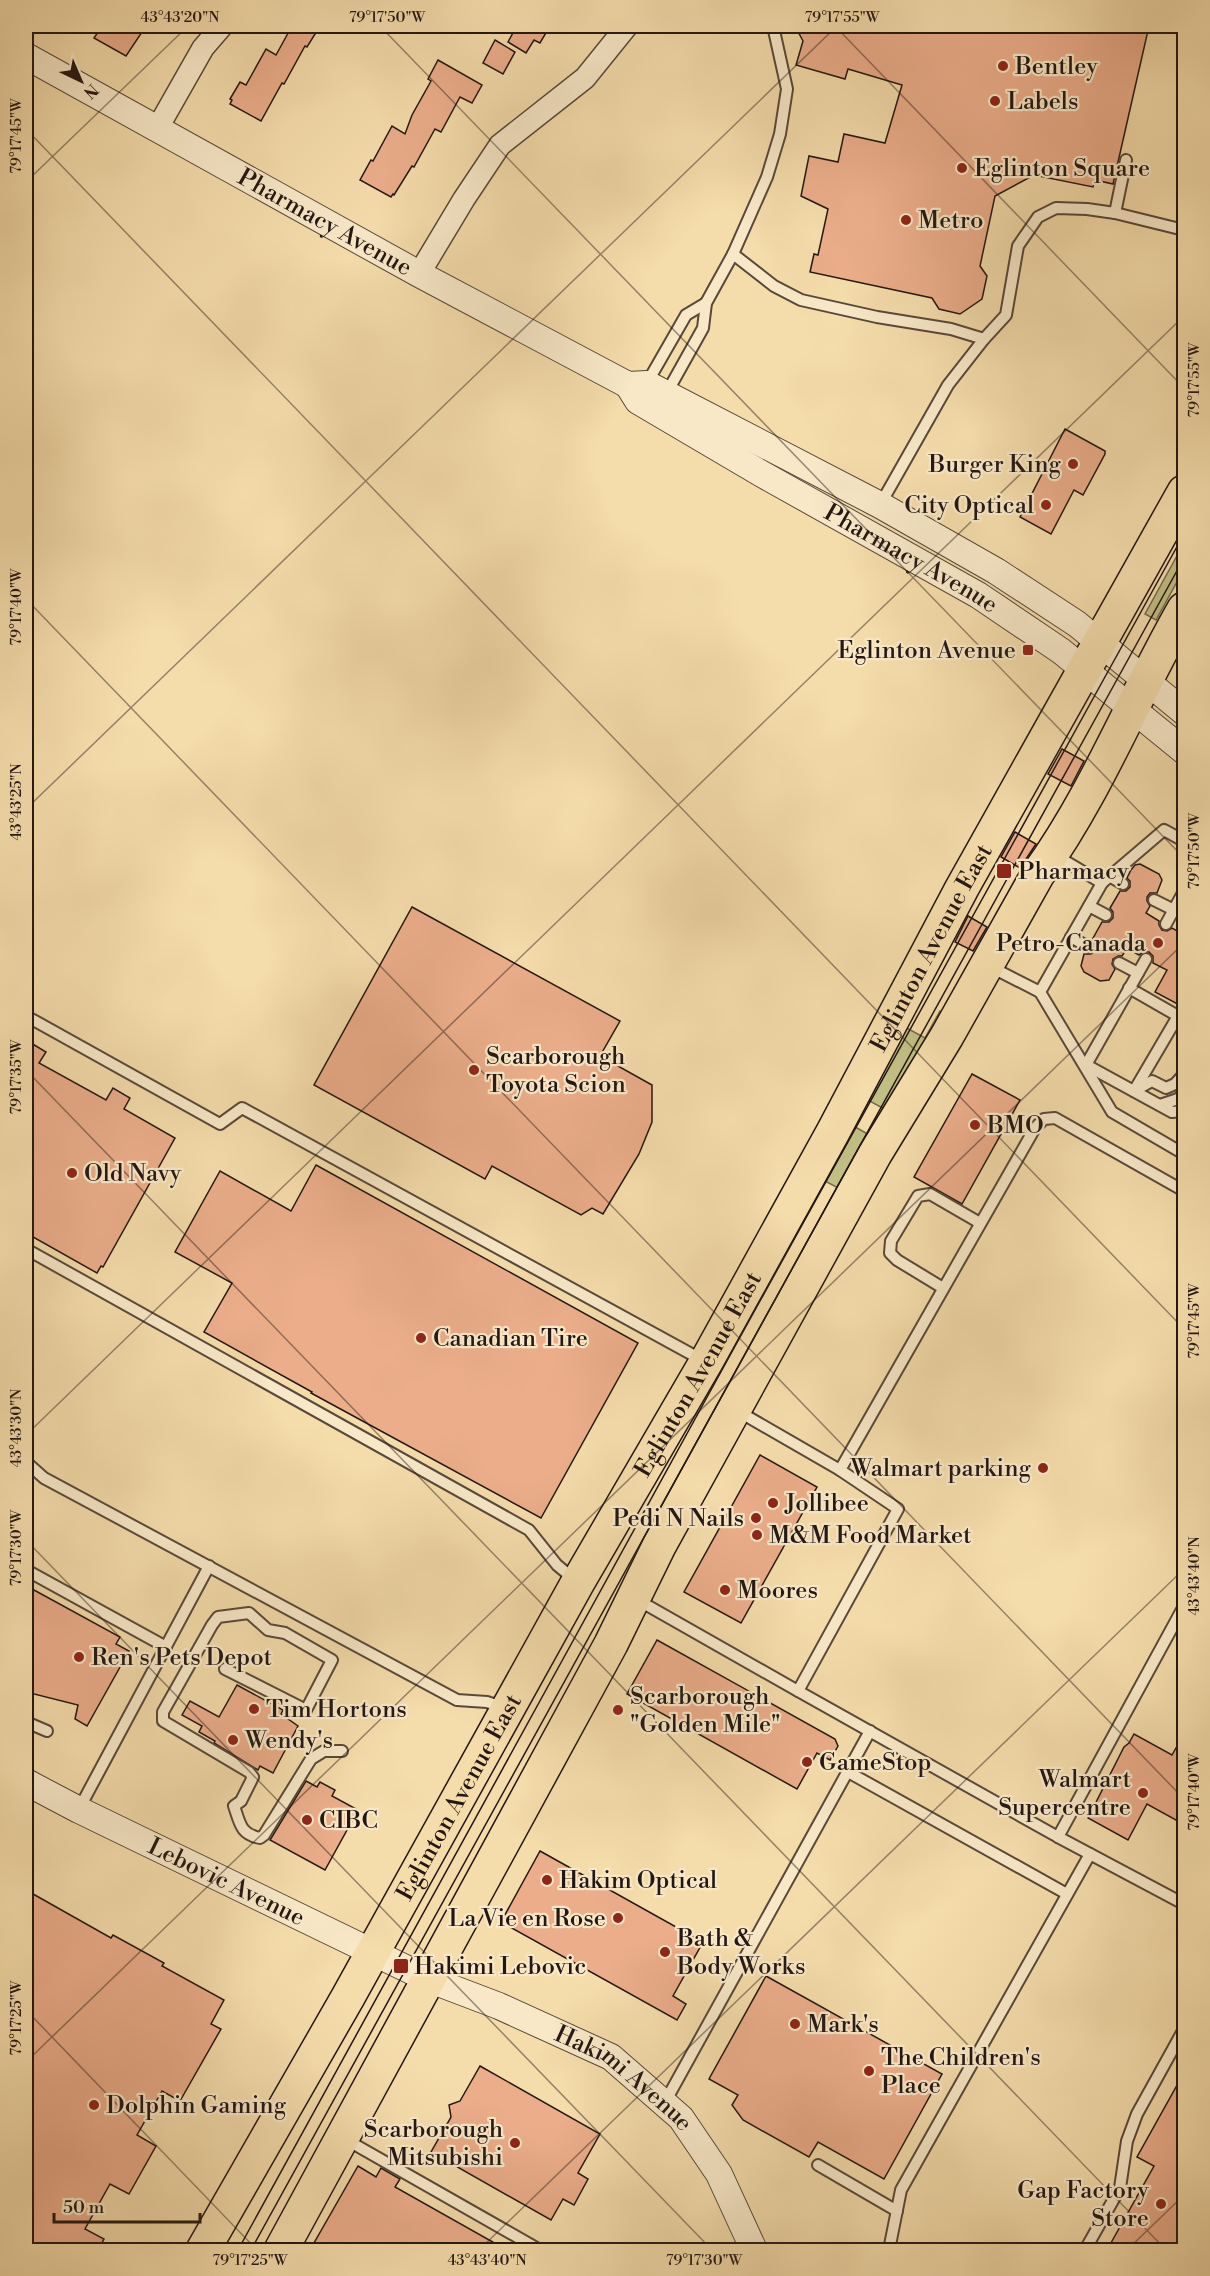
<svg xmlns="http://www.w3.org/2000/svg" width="1210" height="2276" viewBox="0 0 1210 2276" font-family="'Libre Bodoni',serif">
<rect width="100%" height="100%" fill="#f5dcab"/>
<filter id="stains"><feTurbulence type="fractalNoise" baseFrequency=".00333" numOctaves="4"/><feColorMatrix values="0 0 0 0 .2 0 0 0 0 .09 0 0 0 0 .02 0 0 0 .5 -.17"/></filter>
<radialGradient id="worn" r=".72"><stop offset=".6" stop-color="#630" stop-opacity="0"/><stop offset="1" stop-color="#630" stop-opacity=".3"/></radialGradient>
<!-- green -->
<g fill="#c2bf84" stroke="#736b4c" stroke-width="1.5">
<polygon points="1184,543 1184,569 1156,620 1145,614"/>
<polygon points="940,1011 946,1015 886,1110 866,1099 905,1027 925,1038"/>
<polygon points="850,1124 873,1137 844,1191 819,1178"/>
</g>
<!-- building -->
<g fill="#ebad8a" stroke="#241713" stroke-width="1.5">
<polygon points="102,26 146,26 126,56 94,38"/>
<polygon points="292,26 320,26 307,47 305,46 284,84 282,83 261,121 230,104 232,100 230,99 240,82 246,85 266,49 276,55"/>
<polygon points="509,26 550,26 540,43 534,40 526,53 508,42 515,29"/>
<polygon points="795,26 1149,26 1113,184 1095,180 1093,187 1034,175 995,196 980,266 987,276 982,299 960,314 939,309 932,298 810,272 814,254 818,255 828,209 801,196 809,156 838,162 844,134 885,143 902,85 848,69 845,79 796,65 803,41"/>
<polygon points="495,40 515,52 503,74 483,63"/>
<polygon points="438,60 482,85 472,103 460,97 441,132 435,129 414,167 412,166 394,195 393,194 391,197 360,180 371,160 373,161 392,126 405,134 412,115 431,81 428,79"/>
<polygon points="1065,429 1105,451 1105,454 1083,495 1074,490 1051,534 1020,517"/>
<polygon points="1062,749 1084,761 1071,786 1048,774"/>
<polygon points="1015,832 1036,844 1020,868 1001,857"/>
<polygon points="1140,864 1159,874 1162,880 1157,893 1150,893 1147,897 1147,901 1150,906 1146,913 1159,921 1159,925 1162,930 1167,931 1172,928 1185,935 1185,1008 1155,992 1167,970 1153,963 1153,956 1149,952 1143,952 1139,955 1127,948 1122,956 1118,956 1113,959 1112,964 1115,969 1109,980 1100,981 1084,972 1081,966 1084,954 1091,954 1095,950 1095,944 1092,940 1102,922 1109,922 1113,918 1113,912 1110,908 1120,891 1126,891 1130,887 1130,881 1127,878 1131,870 1135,865"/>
<polygon points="412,907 620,1021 600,1056 652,1085 652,1122 639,1154 603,1214 592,1208 581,1215 492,1166 485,1179 314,1085"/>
<polygon points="968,916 987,927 973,951 955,942"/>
<polygon points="26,1040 46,1052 39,1063 106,1100 113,1088 130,1098 124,1109 175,1138 103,1267 101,1266 97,1273 26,1233"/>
<polygon points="972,1074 1020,1100 962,1204 914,1177"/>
<polygon points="316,1165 638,1343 541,1518 311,1393 312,1392 204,1332 232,1283 175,1252 220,1171 291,1211"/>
<polygon points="760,1455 817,1487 741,1623 684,1592"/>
<polygon points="34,1590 120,1637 116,1644 129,1651 87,1726 75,1719 78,1705 26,1692 26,1594 30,1596"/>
<polygon points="657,1640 835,1739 838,1746 830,1760 817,1753 797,1789 627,1694"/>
<polygon points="237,1685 283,1710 281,1714 298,1726 273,1773 260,1766 258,1770 214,1743 215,1741 199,1732 202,1726 182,1715 190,1701 219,1717"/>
<polygon points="1185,1732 1185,1825 1147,1804 1128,1840 1088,1818 1124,1747 1129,1743 1134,1734 1172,1755"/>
<polygon points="306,1781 317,1787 320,1782 335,1790 332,1796 358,1810 325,1870 270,1840"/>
<polygon points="540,1851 703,1942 673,1996 686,2004 677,2020 501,1922"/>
<polygon points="26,1890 111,1938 113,1935 164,1963 162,1966 224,2000 211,2024 221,2029 180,2101 162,2091 137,2135 156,2146 129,2194 110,2184 85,2229 104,2239 98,2250 26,2250 26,2152 32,2140 26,2136"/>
<polygon points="766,1976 942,2074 884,2179 818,2142 809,2157 743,2120 732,2105 738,2095 709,2079"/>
<polygon points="480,2066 600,2134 578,2173 588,2179 574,2205 563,2199 551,2220 431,2152 451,2117 449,2105 460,2101"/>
<polygon points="1185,2071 1185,2250 1107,2250 1154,2166 1137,2157"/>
<polygon points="358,2166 376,2177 381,2168 400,2179 395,2187 507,2250 310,2250"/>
</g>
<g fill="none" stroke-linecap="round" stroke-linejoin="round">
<defs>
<g id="service">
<polyline points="1115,213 1126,160"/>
<polyline points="733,254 774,286 801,300 877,317 951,329 984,339"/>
<polyline points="647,383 686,315 706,303"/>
<polyline points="665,396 703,328 706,303 733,254 767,177 780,134 787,89 773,26"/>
<polyline points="880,505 948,385 984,339 1006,315 1018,246 1038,217 1056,208 1087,209 1115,213 1184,230"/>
<polyline points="1109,876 1123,884"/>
<polyline points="1102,883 1164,830 1184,841"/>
<polyline points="1154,900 1174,910"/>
<polyline points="1089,906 1106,915"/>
<polyline points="1166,924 1184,891"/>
<polyline points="1071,937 1088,947"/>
<polyline points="1119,963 1138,973"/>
<polyline points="991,967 1040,992 1112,1112 1184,1154"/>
<polyline points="1129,988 1178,1016 1134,1091"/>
<polyline points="1040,992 1102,883 1055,855"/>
<polyline points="26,1016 220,1124 242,1108 704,1361"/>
<polyline points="1086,1065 1146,959"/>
<polyline points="1086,1065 1172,1112 1184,1111"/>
<polyline points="1134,1091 1152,1081 1166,1088 1175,1084 1184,1074"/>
<polyline points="1160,1105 1178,1099 1184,1092"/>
<polyline points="1184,1191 1055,1118 1044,1119 1035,1128 840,1470 898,1509 798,1691 1058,1837 1184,1904"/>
<polyline points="26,1249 529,1530 557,1565 575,1580"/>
<polyline points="943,1288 897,1260 890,1253 891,1241 918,1196 930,1194 980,1223"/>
<polyline points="736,1410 840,1470"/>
<polyline points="26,1462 44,1478 457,1700 487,1702 505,1708"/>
<polyline points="26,1570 166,1647"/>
<polyline points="636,1599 798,1691"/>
<path d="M225,1669L306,1710L332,1660L285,1633L268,1630L249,1613L218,1617L212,1625L163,1712V1721L249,1772L253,1777L241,1801L234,1806C240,1823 240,1834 260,1838L264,1835L311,1759L324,1751H342"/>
<polyline points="26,1722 47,1731"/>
<polyline points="848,1772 1067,1894"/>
<polyline points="79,1809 209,1566"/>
<polyline points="1058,1837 1184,1606"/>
<polyline points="664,2104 870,1731"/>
<polyline points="345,2139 540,2250"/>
<polyline points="818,2165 897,2211"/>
<polyline points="889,2250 901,2190 1090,1854"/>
<polyline points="1085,2250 1120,2188 1127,2141 1137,2114 1184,2029"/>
</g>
<g id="minor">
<polyline points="157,129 203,48 222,26"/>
<polyline points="419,274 464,199 500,145 585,78 627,26"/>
</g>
<g id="tertiary">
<path id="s1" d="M26,56L419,274L628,385L647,384L880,505L996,571L1077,624L1184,712"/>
<path id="s2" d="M628,385L638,401L762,474L978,595L1061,651L1184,751"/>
<path id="s3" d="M26,1782L79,1810L428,1979L499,2006L611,2057L681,2118L719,2174L754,2250"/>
</g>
<g id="primary">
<path id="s4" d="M203,2250L348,1997L578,1582L706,1362L833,1132L962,888L1184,492"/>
<path d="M281,2250L611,1644L659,1546L875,1154L947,1036L1038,874C1097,792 1134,696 1184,609"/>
</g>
</defs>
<!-- service casing -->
<use href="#service" stroke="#584839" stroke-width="14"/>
<!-- minor casing -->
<use href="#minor" stroke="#584839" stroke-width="24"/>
<!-- tertiary casing -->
<use href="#tertiary" stroke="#584839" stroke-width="28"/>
<!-- primary casing -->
<use href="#primary" stroke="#241713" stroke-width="36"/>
<!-- service -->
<use href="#service" stroke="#f8e8c8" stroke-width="10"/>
<!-- minor -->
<use href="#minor" stroke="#f8e8c8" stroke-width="21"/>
<!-- tertiary -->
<use href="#tertiary" stroke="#f8e8c8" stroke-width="26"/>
<!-- primary -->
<use href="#primary" stroke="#f5dcab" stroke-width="33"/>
<!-- tram -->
<g stroke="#241713" stroke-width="1.5">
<polyline points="238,2250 739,1339 1184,534"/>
<polyline points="251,2250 1184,558"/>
</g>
</g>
<!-- ticks -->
<path fill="none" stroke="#241713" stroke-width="1.5" stroke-opacity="0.45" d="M380,26L1184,858M835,26L1184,388M26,129L1184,1329M26,182L188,26M26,599L1184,1799M26,809L837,26M26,1070L1166,2250M26,1435L1184,316M26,1540L712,2250M26,2010L257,2250M26,2062L1184,943M479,2250L1184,1569M1127,2250L1184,2195"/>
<!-- markers -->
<g fill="#8f2418" stroke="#f8e8c8" stroke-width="2">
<circle cx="1003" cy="66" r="6"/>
<circle cx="995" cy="101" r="6"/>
<circle cx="962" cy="168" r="6"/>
<circle cx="906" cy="220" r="6"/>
<circle cx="1073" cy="464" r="6"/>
<circle cx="1046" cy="505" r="6"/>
<rect x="1022" y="644" width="12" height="12" rx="3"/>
<rect x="996" y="863" width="16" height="16" rx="3"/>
<circle cx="1158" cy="943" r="6"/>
<circle cx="474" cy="1070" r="6"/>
<circle cx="975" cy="1125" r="6"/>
<circle cx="72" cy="1173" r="6"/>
<circle cx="421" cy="1338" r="6"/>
<circle cx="1043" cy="1468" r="6"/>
<circle cx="773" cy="1503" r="6"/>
<circle cx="756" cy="1518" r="6"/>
<circle cx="757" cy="1535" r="6"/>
<circle cx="725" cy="1590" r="6"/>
<circle cx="79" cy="1657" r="6"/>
<circle cx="254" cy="1709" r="6"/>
<circle cx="618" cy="1710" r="6"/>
<circle cx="233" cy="1740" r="6"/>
<circle cx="807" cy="1762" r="6"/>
<circle cx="1143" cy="1793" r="6"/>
<circle cx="307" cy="1820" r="6"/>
<circle cx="547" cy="1880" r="6"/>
<circle cx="618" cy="1918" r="6"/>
<circle cx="665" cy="1952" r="6"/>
<rect x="393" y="1958" width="16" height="16" rx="3"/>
<circle cx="795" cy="2024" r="6"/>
<circle cx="869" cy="2071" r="6"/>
<circle cx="94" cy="2105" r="6"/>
<circle cx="515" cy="2143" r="6"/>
<circle cx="1161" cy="2204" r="6"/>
</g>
<g text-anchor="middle" stroke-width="4.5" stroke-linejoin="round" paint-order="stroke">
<!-- poi labels -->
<g font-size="24" fill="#241713" stroke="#f8e8c8" text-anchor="start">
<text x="1015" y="74">Bentley</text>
<text x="1007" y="109">Labels</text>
<text x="974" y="176">Eglinton Square</text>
<text x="918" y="228">Metro</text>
<text x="1061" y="472" text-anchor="end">Burger King</text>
<text x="1034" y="513" text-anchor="end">City Optical</text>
<text x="1016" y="658" text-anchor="end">Eglinton Avenue</text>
<text x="1018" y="879">Pharmacy</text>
<text x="1146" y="951" text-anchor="end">Petro-Canada</text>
<text x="486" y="1064">Scarborough<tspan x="486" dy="28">Toyota Scion</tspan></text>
<text x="987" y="1133">BMO</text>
<text x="84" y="1181">Old Navy</text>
<text x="433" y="1346">Canadian Tire</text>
<text x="1031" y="1476" text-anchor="end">Walmart parking</text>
<text x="785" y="1511">Jollibee</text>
<text x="744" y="1526" text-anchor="end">Pedi N Nails</text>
<text x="769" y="1543">M&amp;M Food Market</text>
<text x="737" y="1598">Moores</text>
<text x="91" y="1665">Ren's Pets Depot</text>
<text x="630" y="1704">Scarborough<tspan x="630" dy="28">"Golden Mile"</tspan></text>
<text x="266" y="1717">Tim Hortons</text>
<text x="245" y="1748">Wendy's</text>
<text x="819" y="1770">GameStop</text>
<text x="1131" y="1787" text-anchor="end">Walmart<tspan x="1131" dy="28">Supercentre</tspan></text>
<text x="319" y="1828">CIBC</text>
<text x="559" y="1888">Hakim Optical</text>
<text x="606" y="1926" text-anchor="end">La Vie en Rose</text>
<text x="677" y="1946">Bath &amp;<tspan x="677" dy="28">Body Works</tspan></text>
<text x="414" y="1974">Hakimi Lebovic</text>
<text x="807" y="2032">Mark's</text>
<text x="881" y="2065">The Children's<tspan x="881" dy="28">Place</tspan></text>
<text x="106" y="2113">Dolphin Gaming</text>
<text x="503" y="2137" text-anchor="end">Scarborough<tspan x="503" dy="28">Mitsubishi</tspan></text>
<text x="1149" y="2198" text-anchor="end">Gap Factory<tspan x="1149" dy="28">Store</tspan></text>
</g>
<!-- street labels -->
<g font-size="24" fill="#241713" stroke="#f8e8c8">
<text dy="8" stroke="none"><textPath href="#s1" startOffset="342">Pharmacy Avenue</textPath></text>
<text dy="8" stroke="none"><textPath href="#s2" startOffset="334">Pharmacy Avenue</textPath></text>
<text dy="8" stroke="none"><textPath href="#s4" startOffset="1492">Eglinton Avenue East</textPath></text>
<text dy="8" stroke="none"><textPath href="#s4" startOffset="1006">Eglinton Avenue East</textPath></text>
<text dy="8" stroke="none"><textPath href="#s4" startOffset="520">Eglinton Avenue East</textPath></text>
<text dy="8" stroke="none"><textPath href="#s3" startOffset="224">Lebovic Avenue</textPath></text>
<text dy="8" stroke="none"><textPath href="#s3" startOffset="669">Hakimi Avenue</textPath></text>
</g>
</g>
<!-- margin -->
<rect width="1210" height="2276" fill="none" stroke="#f5dcab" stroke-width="66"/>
<!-- north arrow -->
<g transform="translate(81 81) rotate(136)" stroke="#f8e8c8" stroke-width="4.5" paint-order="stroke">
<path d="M0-4.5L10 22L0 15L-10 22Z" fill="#241713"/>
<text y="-9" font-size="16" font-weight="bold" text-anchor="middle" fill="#241713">N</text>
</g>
<!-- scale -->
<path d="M54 2213v9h146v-9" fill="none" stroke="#241713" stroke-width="3"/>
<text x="63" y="2213" font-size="18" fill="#241713" stroke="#f8e8c8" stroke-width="4.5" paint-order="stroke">50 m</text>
<rect x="33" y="33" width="1144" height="2210" fill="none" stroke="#241713" stroke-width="2"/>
<g font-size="15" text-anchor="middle" fill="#241713">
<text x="180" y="22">43°43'20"N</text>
<text x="387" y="22">79°17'50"W</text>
<text x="842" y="22">79°17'55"W</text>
<text transform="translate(16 136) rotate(-90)" y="5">79°17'45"W</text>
<text transform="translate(1194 380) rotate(-90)" y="5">79°17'55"W</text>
<text transform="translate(16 607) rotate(-90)" y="5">79°17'40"W</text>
<text transform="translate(16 802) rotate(-90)" y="5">43°43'25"N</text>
<text transform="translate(1194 851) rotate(-90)" y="5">79°17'50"W</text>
<text transform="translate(16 1077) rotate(-90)" y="5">79°17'35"W</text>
<text transform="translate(1194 1321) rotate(-90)" y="5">79°17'45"W</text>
<text transform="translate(16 1428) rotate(-90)" y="5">43°43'30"N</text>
<text transform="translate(16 1548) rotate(-90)" y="5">79°17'30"W</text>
<text transform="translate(1194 1576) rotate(-90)" y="5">43°43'40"N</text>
<text transform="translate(1194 1792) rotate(-90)" y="5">79°17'40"W</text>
<text transform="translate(16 2018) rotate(-90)" y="5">79°17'25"W</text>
<text x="250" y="2265">79°17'25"W</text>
<text x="487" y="2265">43°43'40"N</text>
<text x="704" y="2265">79°17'30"W</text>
</g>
<rect width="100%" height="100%" filter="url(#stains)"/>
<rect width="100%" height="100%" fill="url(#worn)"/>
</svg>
